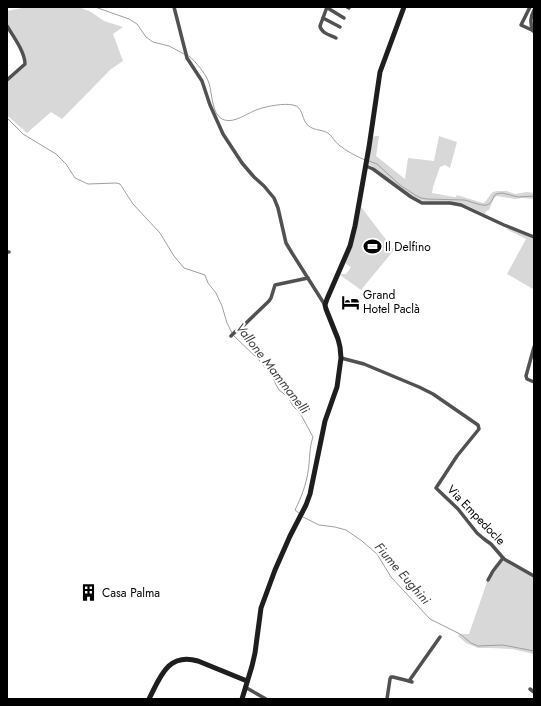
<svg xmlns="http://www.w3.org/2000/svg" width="541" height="706" viewBox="0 0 541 706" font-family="Jost,sans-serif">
<rect width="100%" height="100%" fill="#fff"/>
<!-- green -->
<g fill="#d8d8d8">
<polygon points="27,7 79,7 91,12 104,21 123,27 113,34 123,61 111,69 62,119 51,112 27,133 7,115 7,82 27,64 7,25 7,11"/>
<polygon points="375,136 379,136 376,156 405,179 408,158 434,161 439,136 457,142 450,168 445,165 440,167 433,187 432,193 454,197 456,197 457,195 483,203 485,202 491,194 493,192 497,191 507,191 515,194 527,192 534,193 534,199 522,198 515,199 497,196 494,198 489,210 486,211 485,214 466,205 431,202 419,200 411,196 372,166 368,164 373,137"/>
<path d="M361,207L394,250L361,290L343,277L340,274H346L351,267L345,263C353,244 358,226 361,207Z"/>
<polygon points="506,229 503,230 506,229 508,229 534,238 534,287 533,289 507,274 526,239"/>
<polygon points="504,561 534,577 534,654 512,649 491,648 478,648 466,643 458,636 459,634 469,634 487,582 488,581 491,576 502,562"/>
</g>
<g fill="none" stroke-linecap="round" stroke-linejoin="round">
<!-- stream -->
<g stroke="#9f9f9f" stroke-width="1">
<polyline points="95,7 129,19 137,24 146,37 153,42 169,46 184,54"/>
<path d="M189,56C196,62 206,74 209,83C212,93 212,114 222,119C234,125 248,112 259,109C268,106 284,103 293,105C303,107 301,116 306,123C311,131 322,129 328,133C332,136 335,142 339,145C346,151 356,156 365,160"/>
<polyline points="7,118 23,134 56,154 66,164 75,178 88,184 116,183 120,184 133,204 160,233 174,256 184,268 205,275 208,283 216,293 222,306 227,323 232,333"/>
<path d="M369,161L377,164L400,185L415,195L421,198L427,199L464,200C471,201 484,208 489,204C493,201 493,196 496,194L502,193L518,197L534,196"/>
<path d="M234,336L259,360L271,375L279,390L288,397L293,406L300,413L313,437C309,448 310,460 308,472C306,485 301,498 295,510L299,513"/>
<polyline points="303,517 319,525 335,527 346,530 362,541 377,554 391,577 430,619 460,634 471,643 478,646 503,645 534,651"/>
</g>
<!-- street -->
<g stroke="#515151" stroke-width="3.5">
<polyline points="174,7 187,58 202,81 210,105 223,134 242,163 254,177 264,186 274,198 278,208 286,243 292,253 323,302 325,305"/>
<polyline points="326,7 344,18"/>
<path d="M327,7L320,26C321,33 330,35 336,38"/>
<polyline points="347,7 349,8"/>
<polyline points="530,7 521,25 534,31"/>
<polyline points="323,18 340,27"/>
<path d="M7,26C13,36 25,52 25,64L7,80"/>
<path d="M533,31C530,23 530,18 534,10"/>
<polyline points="366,166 373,169 411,197 422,203 450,203 461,205 504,225 534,237"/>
<polyline points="7,252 9,252"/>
<polyline points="231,336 235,332 242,327 269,301 271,298 275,285 308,278"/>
<polyline points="534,347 526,376 527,379 534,382"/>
<polyline points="341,358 364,364 419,387 433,394 478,425 479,429 457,456 436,488 458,509 477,533 484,539 491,544 504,559 534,576"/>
<polyline points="488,580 493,571 503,558"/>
<polyline points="409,681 440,637"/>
<polyline points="245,687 266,699"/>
<polyline points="530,689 534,692"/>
<polyline points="387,699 390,679 391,677 393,677 409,681 412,682"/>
</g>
<!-- secondary -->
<g stroke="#1e1e1e" stroke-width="5">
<path d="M149,699C160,677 168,652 198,661L247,681"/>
<polyline points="242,699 252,666 255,653 261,608 275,570 290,536 306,505 310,494 325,421 337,387 341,358 340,347 338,339 326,309 325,305 327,299 350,246 355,226 369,147 380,72 404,7"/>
</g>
</g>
<!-- icons -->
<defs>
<symbol id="stadium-bare" viewBox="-9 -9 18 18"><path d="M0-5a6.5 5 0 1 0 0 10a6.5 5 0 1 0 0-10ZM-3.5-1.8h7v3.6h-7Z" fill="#000" stroke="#fff" stroke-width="2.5" paint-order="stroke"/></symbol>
<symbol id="hotel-bare" viewBox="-9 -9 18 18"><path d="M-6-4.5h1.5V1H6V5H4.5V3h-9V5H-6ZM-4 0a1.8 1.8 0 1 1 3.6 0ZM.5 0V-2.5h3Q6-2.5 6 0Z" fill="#000" stroke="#fff" stroke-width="2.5" paint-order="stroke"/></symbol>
<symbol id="building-bare" viewBox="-9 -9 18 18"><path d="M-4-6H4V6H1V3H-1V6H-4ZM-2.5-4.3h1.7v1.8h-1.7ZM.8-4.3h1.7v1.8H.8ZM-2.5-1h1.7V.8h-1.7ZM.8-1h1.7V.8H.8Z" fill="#000" stroke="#fff" stroke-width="2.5" paint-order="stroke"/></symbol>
</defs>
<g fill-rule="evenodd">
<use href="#stadium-bare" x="360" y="234" width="25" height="25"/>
<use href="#hotel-bare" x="338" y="290" width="25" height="25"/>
<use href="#building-bare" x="76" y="580" width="25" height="25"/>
</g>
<g text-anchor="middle" stroke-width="4" stroke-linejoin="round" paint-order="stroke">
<!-- poi labels -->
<g font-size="12" fill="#000" stroke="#fff" text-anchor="start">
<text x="385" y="251">Il Delfino</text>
<text x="363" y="299">Grand<tspan x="363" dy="14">Hotel Paclà</tspan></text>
<text x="102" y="597">Casa Palma</text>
</g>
<!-- street labels -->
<g font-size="12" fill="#000" stroke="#fff">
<text transform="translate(476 515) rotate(46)" y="4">Via Empedocle</text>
</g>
<!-- water labels -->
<g font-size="13" font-style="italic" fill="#404040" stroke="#fff">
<text transform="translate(273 368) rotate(52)" y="5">Vallone Mammanelli</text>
<text transform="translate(403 573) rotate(49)" y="5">Fiume Eughini</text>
</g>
</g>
<!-- border -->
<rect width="541" height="706" fill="none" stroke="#000000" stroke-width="16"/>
</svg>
